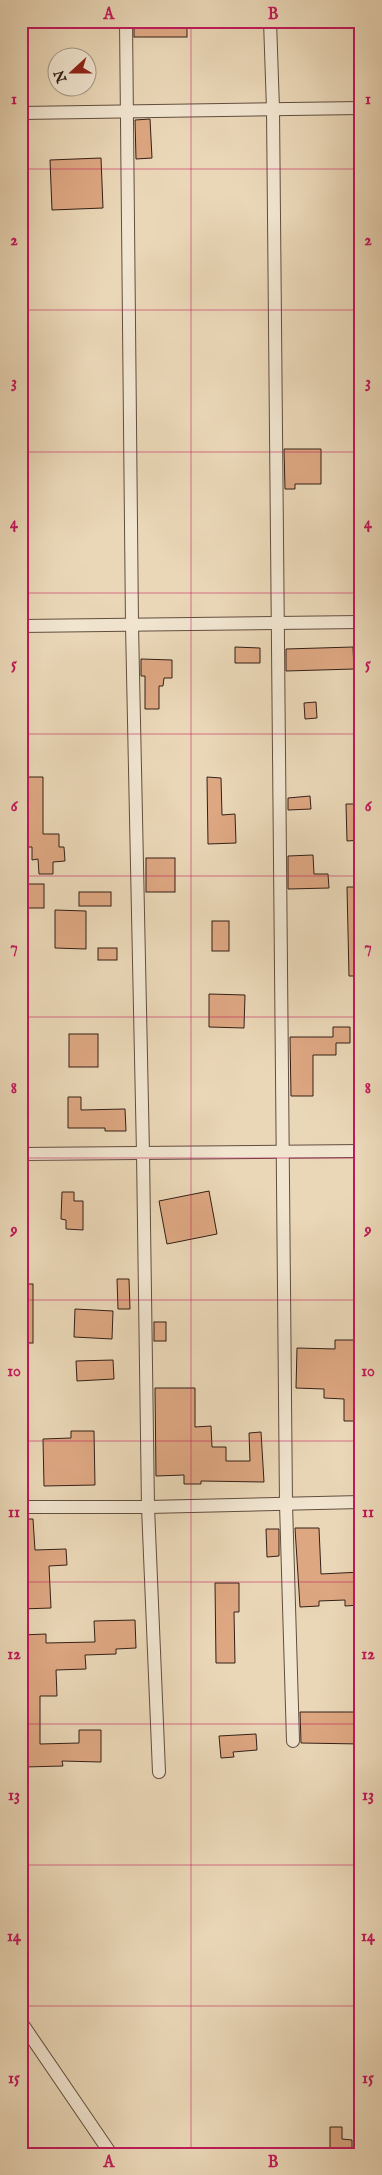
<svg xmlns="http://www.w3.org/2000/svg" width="382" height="2175" viewBox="0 0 382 2175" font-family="'IM FELL English',serif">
<rect width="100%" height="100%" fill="#ead7b7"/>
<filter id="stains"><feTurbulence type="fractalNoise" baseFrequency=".004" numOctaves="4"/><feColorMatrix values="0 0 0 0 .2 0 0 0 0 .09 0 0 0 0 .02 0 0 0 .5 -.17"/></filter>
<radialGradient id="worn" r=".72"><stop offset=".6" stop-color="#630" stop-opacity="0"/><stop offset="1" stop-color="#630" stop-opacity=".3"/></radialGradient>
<!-- building -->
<g fill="#dda782" stroke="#342017">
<rect x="134" y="21" width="53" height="16"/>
<polygon points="150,119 152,158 136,159 135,120"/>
<polygon points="101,158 103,208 52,210 50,160"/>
<polygon points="284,449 321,449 321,484 295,484 295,489 285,489"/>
<polygon points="235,647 260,648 260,663 235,663"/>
<polygon points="353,647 354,669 286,671 286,649"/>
<polygon points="141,659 172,660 172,678 164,678 163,686 159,686 159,709 145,709 145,676 141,676"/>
<polygon points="316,702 317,718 305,719 304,703"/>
<polygon points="21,777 43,777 43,834 59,834 59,847 64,847 65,861 53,862 53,874 39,874 38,859 32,860 32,847 21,847"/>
<polygon points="207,777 221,778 222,815 235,814 236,843 208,844"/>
<polygon points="310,796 311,809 288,810 288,798"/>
<polygon points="346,804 361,804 361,840 347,841"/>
<polygon points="313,855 314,874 328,874 329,888 288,889 288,856"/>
<rect x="146" y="858" width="29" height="34"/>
<rect x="21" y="884" width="23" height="24"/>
<polygon points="347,887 361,887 361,976 349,976"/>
<rect x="79" y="892" width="32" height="14"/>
<polygon points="55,910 86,911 86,949 55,948"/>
<rect x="212" y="921" width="17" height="30"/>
<rect x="98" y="948" width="19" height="12"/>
<polygon points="209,994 245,995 244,1028 209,1027"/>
<polygon points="333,1027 350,1027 350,1043 336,1043 336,1055 313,1055 313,1096 291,1096 290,1037 333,1037"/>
<rect x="69" y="1034" width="29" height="33"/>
<polygon points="68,1097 81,1097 81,1110 125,1109 126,1131 105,1131 105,1128 68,1128"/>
<polygon points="209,1191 217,1234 167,1244 159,1201"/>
<polygon points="62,1192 74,1192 74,1201 83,1201 83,1230 66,1229 66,1220 61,1219"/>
<polygon points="117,1279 129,1279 130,1309 118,1309"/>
<rect x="21" y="1284" width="12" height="59"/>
<polygon points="75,1309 113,1311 112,1339 74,1337"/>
<rect x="154" y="1322" width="12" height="19"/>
<polygon points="335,1340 361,1340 361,1421 344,1421 344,1399 324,1398 324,1389 296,1388 297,1348 335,1349"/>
<polygon points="113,1360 114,1379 77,1381 76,1361"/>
<polygon points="155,1388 195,1388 195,1427 211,1426 212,1447 226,1447 226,1461 250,1461 249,1433 261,1432 264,1482 201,1481 201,1484 184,1484 184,1475 156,1476"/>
<polygon points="71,1431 94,1431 95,1485 44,1486 43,1439 71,1438"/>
<polygon points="21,1519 33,1519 35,1550 66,1549 67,1565 49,1566 51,1608 21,1609"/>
<polygon points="295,1528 319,1528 321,1574 361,1572 361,1605 345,1606 345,1600 319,1601 319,1606 300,1607"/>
<polygon points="266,1529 279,1529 279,1556 267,1557"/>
<polygon points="215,1583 239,1583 239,1612 234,1612 235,1663 216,1663"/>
<polygon points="135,1620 136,1648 116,1649 116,1654 85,1655 86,1669 56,1670 57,1696 40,1696 40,1744 79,1743 79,1730 101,1730 101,1762 62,1761 63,1766 24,1767 21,1635 46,1634 46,1643 95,1642 94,1621"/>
<polygon points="300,1712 361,1712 361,1744 301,1743"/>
<polygon points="256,1734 257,1750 233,1752 234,1757 221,1758 219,1736"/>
<polygon points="330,2127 342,2127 342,2139 352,2140 352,2154 330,2154"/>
</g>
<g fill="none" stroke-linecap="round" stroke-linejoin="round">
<defs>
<g id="street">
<polyline points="126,21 132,625 143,1153 148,1507 159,1772"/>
<polyline points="270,21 273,109 286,1504 293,1741"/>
<polyline points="21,113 361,108"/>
<polyline points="21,626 361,622"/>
<polyline points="21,1154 361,1151"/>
<polyline points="21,1507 148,1507 361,1502"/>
<polyline points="21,2022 111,2154"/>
</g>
</defs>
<!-- street casing -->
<use href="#street" stroke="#624e3f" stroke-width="14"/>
<!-- street -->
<use href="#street" stroke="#f1e5d0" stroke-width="12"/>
</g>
<!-- grid -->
<path fill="none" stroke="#c2185b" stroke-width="1" stroke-opacity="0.55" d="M191,21V2154M21,169H361M21,310H361M21,452H361M21,593H361M21,734H361M21,876H361M21,1017H361M21,1158H361M21,1300H361M21,1441H361M21,1582H361M21,1724H361M21,1865H361M21,2006H361"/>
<!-- margin -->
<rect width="382" height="2175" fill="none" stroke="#ead7b7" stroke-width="55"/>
<!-- north arrow -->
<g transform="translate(72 72) rotate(249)"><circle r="24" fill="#f1e5d0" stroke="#a59686"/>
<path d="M0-4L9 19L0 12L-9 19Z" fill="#8f2418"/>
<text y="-8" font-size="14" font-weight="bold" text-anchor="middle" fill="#342017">N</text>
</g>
<rect x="28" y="28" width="326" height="2120" fill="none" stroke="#c2185b" stroke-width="2"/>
<g font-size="16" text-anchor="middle" font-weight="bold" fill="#c2185b">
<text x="109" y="19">A</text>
<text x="273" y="19">B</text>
<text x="14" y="104">1</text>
<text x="368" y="104">1</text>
<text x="14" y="245">2</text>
<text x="368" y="245">2</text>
<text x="14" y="387">3</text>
<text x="368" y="387">3</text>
<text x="14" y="528">4</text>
<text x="368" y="528">4</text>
<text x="14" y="669">5</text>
<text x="368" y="669">5</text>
<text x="14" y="811">6</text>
<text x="368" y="811">6</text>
<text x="14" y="952">7</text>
<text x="368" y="952">7</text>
<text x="14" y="1093">8</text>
<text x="368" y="1093">8</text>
<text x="14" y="1235">9</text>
<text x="368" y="1235">9</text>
<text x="14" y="1376">10</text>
<text x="368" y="1376">10</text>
<text x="14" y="1517">11</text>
<text x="368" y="1517">11</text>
<text x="14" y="1659">12</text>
<text x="368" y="1659">12</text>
<text x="14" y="1800">13</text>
<text x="368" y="1800">13</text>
<text x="14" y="1941">14</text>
<text x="368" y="1941">14</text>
<text x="14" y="2083">15</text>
<text x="368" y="2083">15</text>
<text x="109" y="2167">A</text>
<text x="273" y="2167">B</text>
</g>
<rect width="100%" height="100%" filter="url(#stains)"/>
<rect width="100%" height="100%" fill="url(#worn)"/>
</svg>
